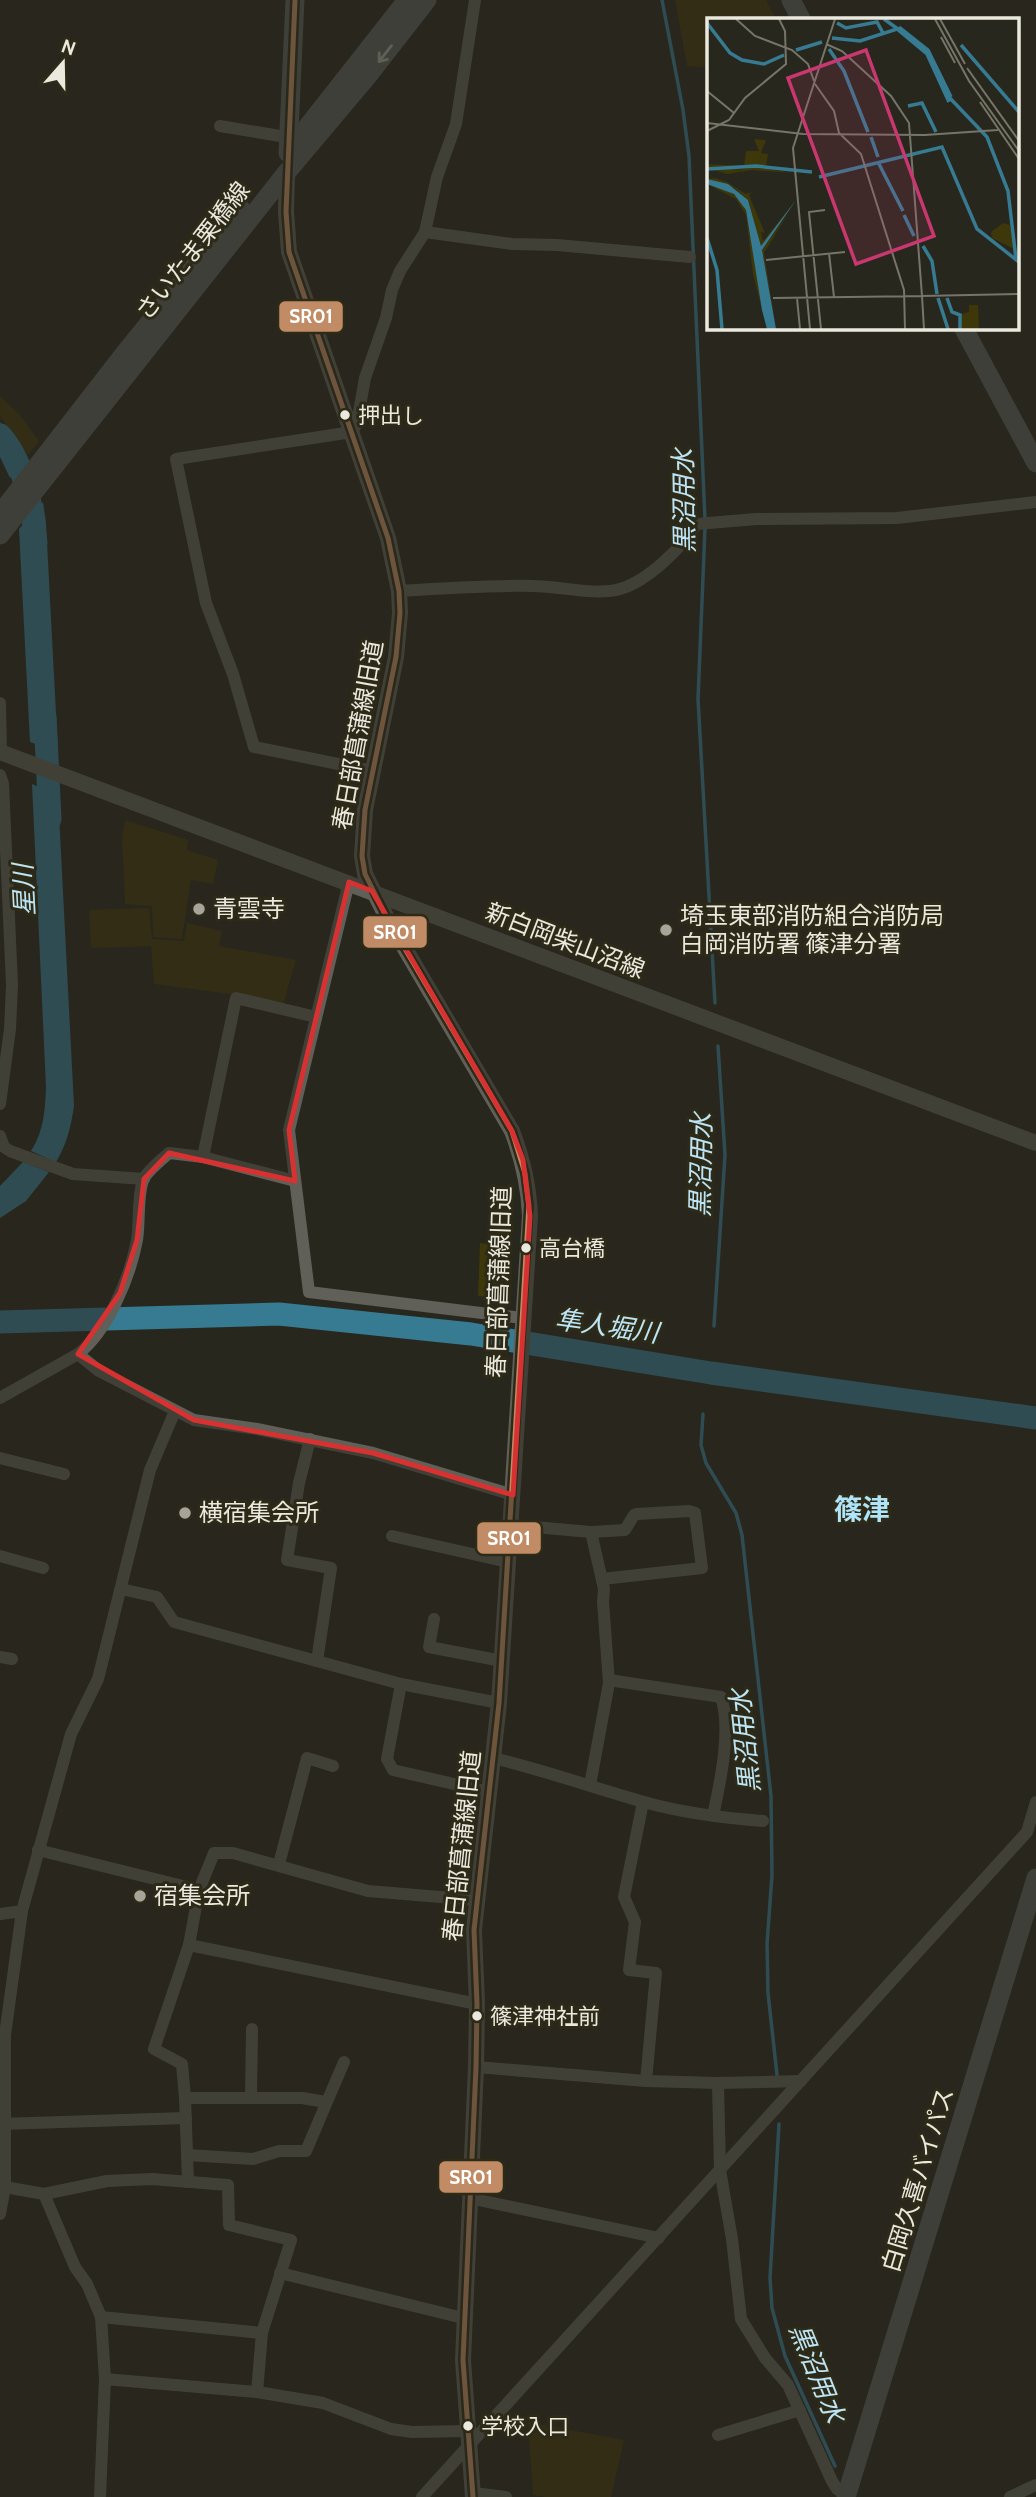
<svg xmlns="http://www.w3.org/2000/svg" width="1036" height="2497" viewBox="0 0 1036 2497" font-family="Cabin,'Noto Sans JP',sans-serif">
<rect width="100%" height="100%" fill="#28271d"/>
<!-- green -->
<g fill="#3e370a">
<polygon points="675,0 766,0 776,19 709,19 709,67 687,66"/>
<polygon points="0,396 20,415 39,441 28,455 0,416"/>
<polygon points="125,820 188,840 187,850 218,860 213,884 191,880 182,939 153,937 152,906 125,904 122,838"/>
<polygon points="149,908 152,939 184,941 187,923 222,931 219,946 296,960 283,1005 238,995 154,984 151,946 91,948 89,910"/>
<polygon points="480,1243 508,1247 502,1281 497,1280 495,1297 478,1296"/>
<polygon points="528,2422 624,2440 611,2497 547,2497 533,2495"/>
</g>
<!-- water -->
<g fill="#367b92">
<polygon points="0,422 26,458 10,478 0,457"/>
<polygon points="43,502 46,523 58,752 30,742 19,529"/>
<path d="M32,784L58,795L74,1106C71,1126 67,1144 56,1162L31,1151C44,1131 45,1110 46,1087Z"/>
<polygon points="23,1162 49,1172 26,1201 0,1218 0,1186"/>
</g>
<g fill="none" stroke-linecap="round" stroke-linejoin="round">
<!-- stream -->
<g stroke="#367b92" stroke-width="3.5">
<polyline points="662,0 683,110 689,156 705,520"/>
<polyline points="705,528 698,699 715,1003"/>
<polyline points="714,1326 725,1155 718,1046"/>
<polyline points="703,1414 701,1445 706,1463 736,1513 742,1535 771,1796 772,1875 767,1944 768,1993 777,2075"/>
<polyline points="779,2124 770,2278 772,2308 785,2356 835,2466"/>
</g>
<!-- river -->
<g stroke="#367b92" stroke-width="23">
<path d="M0,435C25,463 32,507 36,543"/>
<polyline points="45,717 50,819"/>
<polyline points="0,1322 279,1314 471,1334 711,1373 1036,1418"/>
</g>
<!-- minor -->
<g stroke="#605f58" stroke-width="12">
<polyline points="220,126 280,136 290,133"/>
<polyline points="425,232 512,244 557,245 690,257"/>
<path d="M399,591C444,588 489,585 534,586C559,586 596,596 620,589C648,581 681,548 697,524L756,519L897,518L1036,502"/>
<polyline points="0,703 1,752"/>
<polyline points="373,771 254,747 233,674 206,603 176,459 352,432 357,423 365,378 386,318 392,290 400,271 425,232 437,177 456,124 475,0"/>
<polyline points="0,775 3,783 12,985 10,1029 0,1104"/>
<polyline points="349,882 289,1130 309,1292 522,1318"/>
<polyline points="0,1136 4,1147 10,1151 73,1174 144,1179"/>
<polyline points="203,1157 236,998 316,1017"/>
<polyline points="78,1354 99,1371 194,1420 257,1429 373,1453 513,1495"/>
<path d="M0,1398L78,1354C108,1331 130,1277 137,1240C140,1221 137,1199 143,1180C147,1171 161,1160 169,1153L203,1157L295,1181"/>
<polyline points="310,1439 299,1483 287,1560 331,1568 317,1661"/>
<polyline points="0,1458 64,1474"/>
<polyline points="511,1525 591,1532 625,1530 634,1515 637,1514 689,1511 695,1513 702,1568 602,1579"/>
<polyline points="392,1536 508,1562"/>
<polyline points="0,1556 43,1568"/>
<polyline points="121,1589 157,1597 174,1622 401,1684 499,1703"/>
<polyline points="434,1619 429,1647 502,1661"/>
<polyline points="0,1657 12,1659"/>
<path d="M609,1680L721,1697C732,1729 720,1783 713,1816"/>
<polyline points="401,1684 387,1759 393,1770 489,1792"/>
<path d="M493,1758C544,1770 594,1788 644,1802C683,1813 723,1818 763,1821"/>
<polyline points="590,1785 609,1683 603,1602 604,1589 591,1532"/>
<polyline points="643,1802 624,1897 635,1922 629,1970 656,1973 646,2081"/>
<polyline points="38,1850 199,1890 189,1945 477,2004"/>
<polyline points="279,1864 307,1758 333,1766"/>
<polyline points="199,1890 214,1853 233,1853 368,1891 476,1900"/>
<polyline points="22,1911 5,2035 5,2187 44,2194 75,2267 87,2284 101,2317 105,2379 100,2497"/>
<polyline points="0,1914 22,1911 71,1734 98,1679 150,1470 175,1411"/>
<polyline points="476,2067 646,2081 718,2083 801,2081"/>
<polyline points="718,2083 720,2170 732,2239 741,2319 765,2358 788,2385 832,2481 837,2489 846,2495"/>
<polyline points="185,2098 302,2098 326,2102"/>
<polyline points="251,2098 252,2029"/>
<polyline points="0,2124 186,2118"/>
<polyline points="187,2155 253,2159 279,2151 306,2151 344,2062"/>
<polyline points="188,2182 185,2098 182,2064 154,2049 189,1945"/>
<polyline points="44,2194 107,2181 152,2179 228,2185 229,2225 291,2240 262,2333 257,2392"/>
<polyline points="469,2198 659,2238"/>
<polyline points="0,2214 5,2187"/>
<polyline points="280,2273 463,2318"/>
<polyline points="101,2317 262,2333"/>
<polyline points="105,2379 257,2392 323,2403 391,2429 412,2432 468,2431"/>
<polyline points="718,2435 800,2410"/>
<polyline points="473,2493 506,2497"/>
<polyline points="422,2497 1027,1832 1036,1802"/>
<polyline points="1010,2497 1036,2485"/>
</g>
<!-- tertiary -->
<g stroke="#605f58" stroke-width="16">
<path d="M287,172L286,212L289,252L388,538L399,591L400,613L396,657L365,810L362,856L365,874L387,918L512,1131C523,1160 529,1186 530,1216L499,1703L474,1930L477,2004L476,2067L463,2360L473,2497"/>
<polyline points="0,752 1036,1143"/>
</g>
<!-- primary -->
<g stroke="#585e59" stroke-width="19">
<polyline points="791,0 801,19"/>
<polyline points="293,145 407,0"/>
<polyline points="288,153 295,0"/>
<polyline points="963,327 1036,463"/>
<polyline points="0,514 124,354 241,209"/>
<polyline points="0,535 287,172 367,77 427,0"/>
<polyline points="846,2497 1036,1878"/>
</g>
<defs>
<polyline id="bus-1" points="295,0 286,212 289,252 388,538 399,591 400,613 396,657 365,810 362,856 365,874 387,918 512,1131 525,1173 529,1205 499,1703 474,1930 477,2004 476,2067 463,2360 473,2497"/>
</defs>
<!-- bus-1 casing -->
<use href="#bus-1" stroke="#2d2b18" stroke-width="10"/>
<!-- bus-1 -->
<use href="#bus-1" stroke="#c18c65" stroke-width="5"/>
</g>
<!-- one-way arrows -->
<defs><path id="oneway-shaft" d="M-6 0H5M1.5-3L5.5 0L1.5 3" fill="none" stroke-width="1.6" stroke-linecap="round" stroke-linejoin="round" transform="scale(1.75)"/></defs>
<use stroke="#a2a49c" href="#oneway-shaft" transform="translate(385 54) rotate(128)"/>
<!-- marked area -->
<path d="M0 0H1036V2497H0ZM349,882L372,891L512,1131L523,1160L530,1216L513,1495L373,1453L194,1420L78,1354L120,1293L137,1240L144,1179L169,1153L295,1181L289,1130Z" fill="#28271d" fill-opacity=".55" fill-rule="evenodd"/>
<path fill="none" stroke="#d73231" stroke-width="5" stroke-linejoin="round" d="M349,882L372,891L512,1131L523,1160L530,1216L513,1495L373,1453L194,1420L78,1354L120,1293L137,1240L144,1179L169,1153L295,1181L289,1130Z"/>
<!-- markers -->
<g fill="#ebe9de" stroke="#2d2b18" stroke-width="2.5">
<circle cx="345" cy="415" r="6"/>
<circle cx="526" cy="1248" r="6"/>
<circle cx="477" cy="2016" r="6"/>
<circle cx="468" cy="2426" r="6"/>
</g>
<g fill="#a7a59a" stroke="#2d2b18" stroke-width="2.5">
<circle cx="199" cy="909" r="7"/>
<circle cx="666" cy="930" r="7"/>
<circle cx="185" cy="1513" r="7"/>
<circle cx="140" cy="1896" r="7"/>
</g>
<g text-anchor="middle" stroke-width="6" stroke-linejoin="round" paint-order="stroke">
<!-- bus labels -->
<g font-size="22" fill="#ebe9de" stroke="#2d2b18" text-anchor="start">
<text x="358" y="423">押出し</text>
<text x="539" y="1256">高台橋</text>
<text x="490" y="2024">篠津神社前</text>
<text x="481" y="2434">学校入口</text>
</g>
<!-- street labels -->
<g font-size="24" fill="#ebe9de" stroke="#2d2b18">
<text transform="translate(193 251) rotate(-52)" y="8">さいたま栗橋線</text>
<text transform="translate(358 735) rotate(-80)" y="8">春日部菖蒲線旧道</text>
<text transform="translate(565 941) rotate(21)" y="8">新白岡柴山沼線</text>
<text transform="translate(499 1282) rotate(-88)" y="8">春日部菖蒲線旧道</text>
<text transform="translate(462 1846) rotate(-84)" y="8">春日部菖蒲線旧道</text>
<text transform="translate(918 2180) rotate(-73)" y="8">白岡久喜バイパス</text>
</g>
<!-- poi labels -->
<g font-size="24" fill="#ebe9de" stroke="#2d2b18" text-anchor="start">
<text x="213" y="917">青雲寺</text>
<text x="680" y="924">埼玉東部消防組合消防局<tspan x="680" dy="28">白岡消防署 篠津分署</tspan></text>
<text x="199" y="1521">横宿集会所</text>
<text x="154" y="1904">宿集会所</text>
</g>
<!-- water labels -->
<g font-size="26" font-style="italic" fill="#bee5f5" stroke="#2d2b18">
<text transform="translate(684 501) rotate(-91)" y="9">黒沼用水</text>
<text transform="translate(24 890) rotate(-93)" y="9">星川</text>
<text transform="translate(701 1165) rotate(-89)" y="9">黒沼用水</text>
<text transform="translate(607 1326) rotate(8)" y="9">隼人堀川</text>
<text transform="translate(745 1741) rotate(-96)" y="9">黒沼用水</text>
<text transform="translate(817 2373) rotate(68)" y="9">黒沼用水</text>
</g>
<!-- quarter labels -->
<g font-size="28" font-weight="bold" fill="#b0e4f8" stroke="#2d2b18">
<text x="862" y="1519">篠津</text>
</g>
</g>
<!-- overview -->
<g transform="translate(707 18)">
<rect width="312" height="312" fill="#28271d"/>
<path d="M47,121L59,122L54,135L61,136L59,148L85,150V152L44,148L26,153L47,149L86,155L45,152L20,156L0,150V146L37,148L39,133H52ZM0,161L8,160L20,164L39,176L45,174L42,177L58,215L54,214L56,223L89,182L54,229L41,182L26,169ZM0,166L19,171L30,179L39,192L60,311L46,256L39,197L29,181ZM81,196L57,235L69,311L55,232ZM296,205L303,207L307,231L285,220L284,214ZM262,287H271L272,311H254V296L262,294Z" fill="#3e370a"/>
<path d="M0,161L21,166L41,182L54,228L89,182L55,232L69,311H60L55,292L39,192L27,176L0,166Z" fill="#367b92"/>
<path fill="none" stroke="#367b92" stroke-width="3.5" d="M177,1L220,32L240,77L280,119L301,173L309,241M0,5L23,35L35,42L57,46L77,37M130,5L139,10L170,4L176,15M192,9L221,32L244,79M125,20L153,23L190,11L220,36L242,84M254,27L312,94M122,31L137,53L161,114M89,32L115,24M201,88L215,85L229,114M164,119L171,139M172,146L196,193M0,151L49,148L105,154M112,159L235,129L270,211L312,244M197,197L207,218M0,220L10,252L15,311M216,228L225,243L230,276M231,280L241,311M240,280L245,294L253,297V311"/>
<path fill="none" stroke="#76756a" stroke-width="2" d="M29,1L48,18L85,32L101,46L107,63M228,1L262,63L312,133M233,1L258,46M234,19L248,45M119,26L135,33L184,78L202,105L215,278L312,276M260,50L312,123M108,66L127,93L132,115L154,136L197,272L198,311M0,73L27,95M273,84L312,141M0,105L96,116L218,117L291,112M0,113L22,102L38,80L79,46L78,13L72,1M122,235L127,279M59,242L138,234M66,280L215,278L217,311M90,280L93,311M103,311L86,130L128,1M114,311L102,194L118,192"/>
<path fill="#c8376f" fill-opacity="0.15" stroke="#c8376f" stroke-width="3.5" d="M159,32L227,218L149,246L81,60Z"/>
<rect width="312" height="312" fill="none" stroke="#ebe9de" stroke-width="3.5"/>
</g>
<g stroke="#2d2b18" stroke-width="2.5">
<rect x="278" y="300" width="66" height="33" rx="7" fill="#c18c65"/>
<rect x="362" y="915" width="66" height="34" rx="7" fill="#c18c65"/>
<rect x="476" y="1521" width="66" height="34" rx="7" fill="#c18c65"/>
<rect x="438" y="2160" width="66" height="34" rx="7" fill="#c18c65"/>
</g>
<g font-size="19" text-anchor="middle" font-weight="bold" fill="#fff">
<text x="311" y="323">SR01</text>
<text x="395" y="939">SR01</text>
<text x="509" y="1545">SR01</text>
<text x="471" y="2184">SR01</text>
</g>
<!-- north arrow -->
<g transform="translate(63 63) rotate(20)" stroke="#2d2b18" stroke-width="5" paint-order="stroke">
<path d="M0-5L12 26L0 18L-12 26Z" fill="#ebe9de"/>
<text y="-10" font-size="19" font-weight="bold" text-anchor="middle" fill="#ebe9de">N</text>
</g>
</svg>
